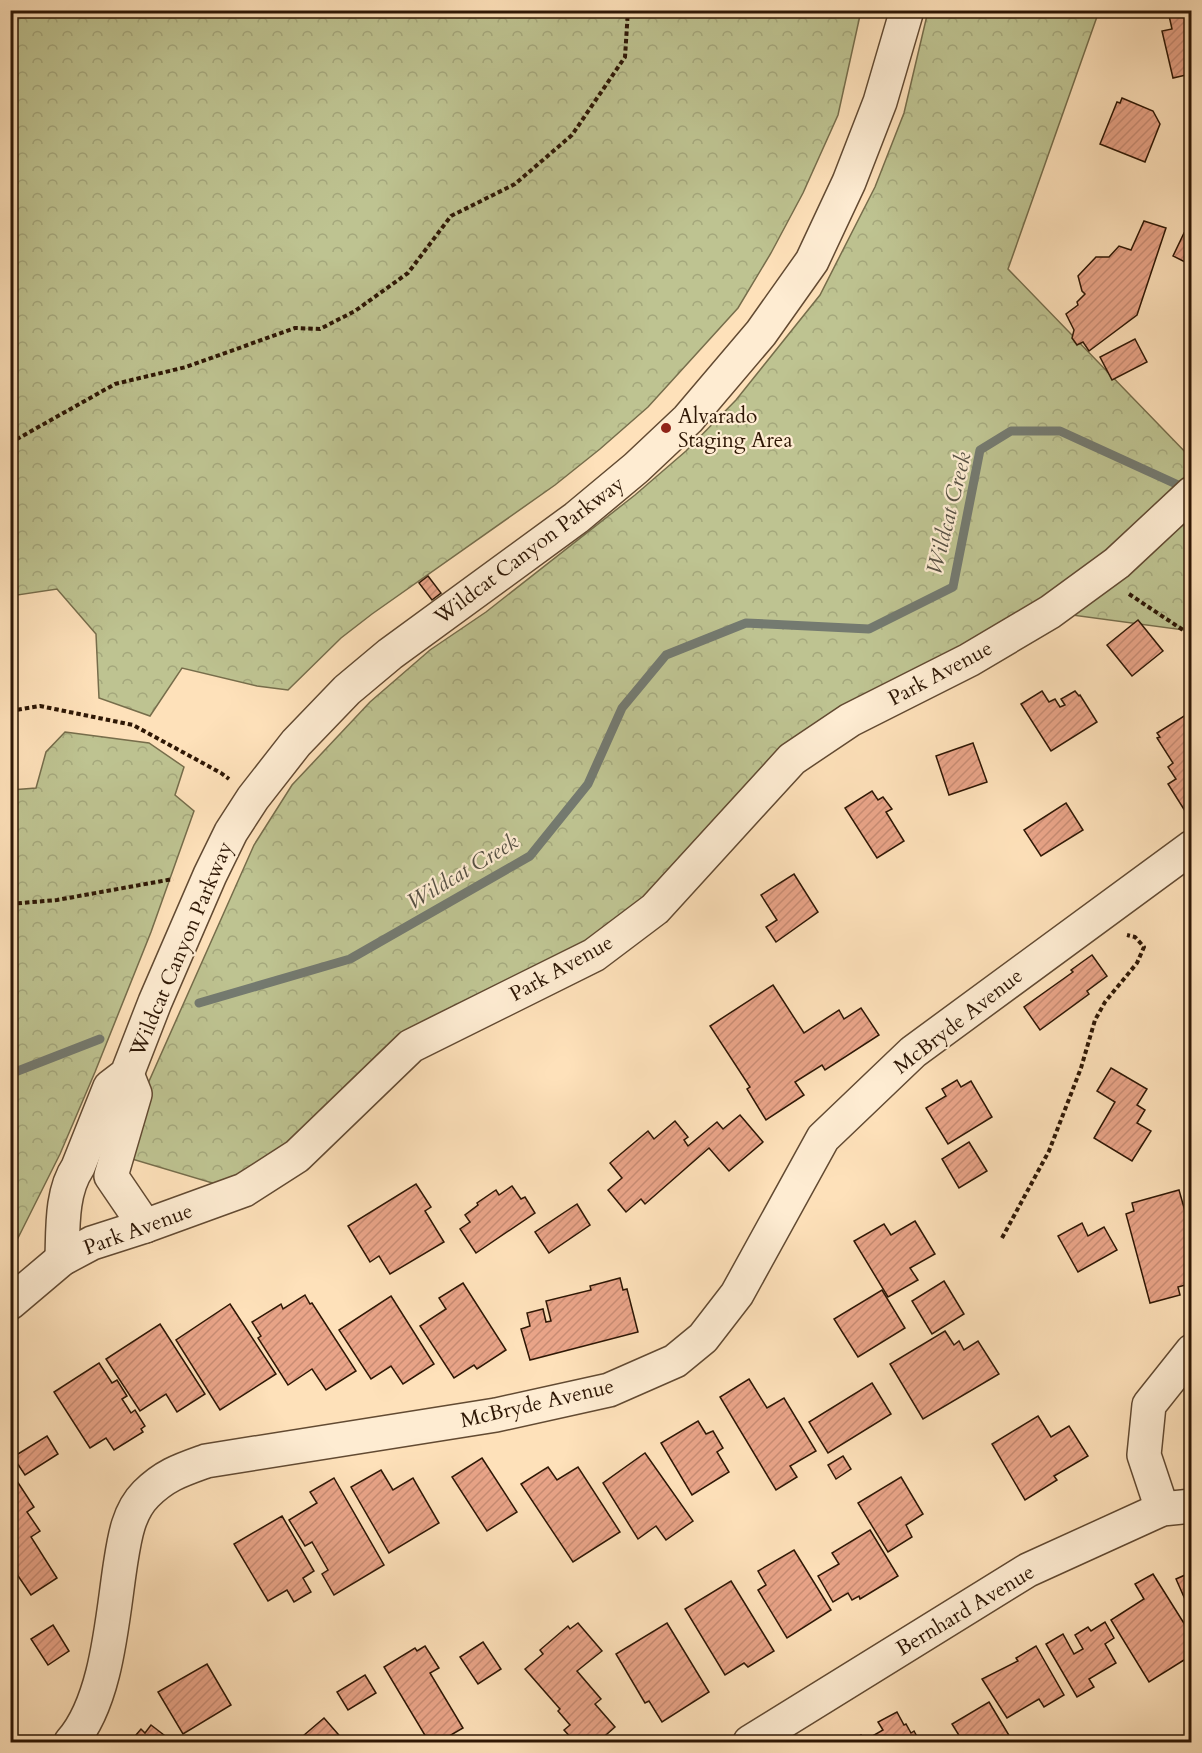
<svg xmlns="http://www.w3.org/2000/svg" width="1202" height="1753" viewBox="0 0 1202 1753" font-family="Cardo,serif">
<defs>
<pattern id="forest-crowns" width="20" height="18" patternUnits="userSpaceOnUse" patternTransform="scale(1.5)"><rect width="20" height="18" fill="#bec391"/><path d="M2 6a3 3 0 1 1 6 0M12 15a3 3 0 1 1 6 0" fill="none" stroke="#a4a77c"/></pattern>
<pattern id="building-hatch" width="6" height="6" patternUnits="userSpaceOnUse" patternTransform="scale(1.5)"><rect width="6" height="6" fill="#e9a488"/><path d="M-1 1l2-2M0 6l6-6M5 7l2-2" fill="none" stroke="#c88c74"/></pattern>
</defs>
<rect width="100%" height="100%" fill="#fee1ba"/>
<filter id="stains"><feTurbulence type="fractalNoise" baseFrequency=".00333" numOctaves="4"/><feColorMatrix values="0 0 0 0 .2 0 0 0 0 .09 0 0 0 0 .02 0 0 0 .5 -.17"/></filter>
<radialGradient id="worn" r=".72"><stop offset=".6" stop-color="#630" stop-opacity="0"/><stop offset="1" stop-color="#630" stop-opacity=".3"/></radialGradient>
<!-- forest -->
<g fill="url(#forest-crowns)" stroke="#766d4b" stroke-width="1.5">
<polygon points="11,10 861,10 861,11 838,115 803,193 771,253 738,308 648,407 600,449 555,485 372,614 341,638 288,690 257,686 182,668 150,716 99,698 96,634 57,589 11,596"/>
<polygon points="928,11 1099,11 1008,269 1191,458 1191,631 1050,612 859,727 799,770 666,916 419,1059 249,1194 132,1159 142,1097 254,845 292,785 370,702 430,650 486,612 635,495 686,451 736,400 820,295 875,187 904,113"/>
<polygon points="65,732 149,743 184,767 175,795 194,811 151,932 95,1072 60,1154 11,1252 11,790 36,788 46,752"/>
</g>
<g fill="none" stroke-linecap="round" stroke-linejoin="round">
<!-- stream -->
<g stroke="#747a70" stroke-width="9">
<polyline points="199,1003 350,959 530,856 588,784 622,708 666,655 746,623 869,629 953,587 980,450 1011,431 1060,431 1187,489"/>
<polyline points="10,1074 100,1039"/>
</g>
</g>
<!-- building -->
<g fill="url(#building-hatch)" stroke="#2e1705" stroke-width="1.5">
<polygon points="1162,10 1192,10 1192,76 1190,74 1173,78 1162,31 1172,29 1168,11"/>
<polygon points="1122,98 1153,111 1160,124 1145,162 1100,144 1117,102 1120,103"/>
<polygon points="1144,221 1166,228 1137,315 1089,351 1083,342 1077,345 1072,338 1074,330 1066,314 1078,305 1077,302 1085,294 1082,291 1078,276 1096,257 1109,257 1119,246 1131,250"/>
<polygon points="1184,233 1192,237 1192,255 1187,263 1173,256"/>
<polygon points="1135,339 1147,362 1112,380 1100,357"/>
<polygon points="428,576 441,593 432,600 419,583"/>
<polygon points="1138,620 1163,651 1132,676 1107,645"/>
<polygon points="1042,691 1049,702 1055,699 1060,707 1065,705 1061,699 1075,691 1079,696 1080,695 1097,722 1051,751 1021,704"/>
<polygon points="1192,711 1192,807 1185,811 1168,784 1176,779 1168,767 1173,763 1157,738 1160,737 1157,733"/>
<polygon points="973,743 987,782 949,795 936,756"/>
<polygon points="872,791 878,800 883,797 892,809 886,812 904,841 877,858 845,808"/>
<polygon points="1066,803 1083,830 1041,856 1024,830"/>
<polygon points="794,874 818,912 776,942 766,927 777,920 761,895"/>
<polygon points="1092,955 1107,976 1087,991 1089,994 1040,1030 1024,1007 1073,972 1071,970"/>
<polygon points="773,985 804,1033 839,1010 844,1019 861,1008 879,1035 825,1070 822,1065 795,1082 804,1095 766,1120 747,1089 750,1087 710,1026"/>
<polygon points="1111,1068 1147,1089 1137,1105 1145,1110 1137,1123 1151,1131 1132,1161 1094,1138 1115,1102 1097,1091"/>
<polygon points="957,1080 961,1087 971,1081 992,1117 948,1144 926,1108 946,1096 942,1089"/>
<polygon points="740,1115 763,1142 729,1171 709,1148 645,1204 641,1199 626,1212 608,1190 622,1178 610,1163 648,1131 654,1139 675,1121 688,1137 684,1140 688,1146 717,1122 723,1129"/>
<polygon points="969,1142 987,1171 959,1188 942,1159"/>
<polygon points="416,1184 431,1207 425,1211 444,1242 390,1274 379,1256 370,1262 348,1226"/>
<polygon points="512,1186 521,1199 525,1197 535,1213 476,1253 460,1229 470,1222 465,1215 478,1205 477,1203 496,1190 499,1195"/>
<polygon points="1179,1190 1192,1236 1192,1271 1186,1273 1189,1284 1178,1287 1180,1295 1150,1303 1126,1214 1134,1211 1132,1203"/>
<polygon points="577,1204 590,1225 549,1253 535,1232"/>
<polygon points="915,1221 935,1254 910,1268 918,1280 888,1297 854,1241 884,1224 891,1235"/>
<polygon points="1082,1223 1088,1236 1104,1227 1117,1250 1078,1272 1058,1236"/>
<polygon points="620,1278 623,1290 627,1289 638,1332 530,1360 521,1329 530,1326 527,1313 543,1309 546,1322 551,1321 546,1301 591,1290 590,1286"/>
<polygon points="944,1281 964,1314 932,1334 912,1301"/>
<polygon points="463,1283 506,1350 477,1369 474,1365 454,1378 420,1326 446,1309 439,1298"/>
<polygon points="882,1290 905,1328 858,1357 834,1319"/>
<polygon points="305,1295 310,1304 312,1303 356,1371 326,1390 312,1369 288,1385 258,1338 261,1336 252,1322 281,1304 283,1309"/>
<polygon points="391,1296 434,1364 403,1384 391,1366 371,1379 339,1330"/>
<polygon points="230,1304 276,1374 220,1410 176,1340"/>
<polygon points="160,1324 205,1394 177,1412 166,1394 140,1411 106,1359"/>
<polygon points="945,1331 954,1345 959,1341 964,1350 978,1341 999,1374 923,1419 890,1364"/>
<polygon points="99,1363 112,1383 117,1380 127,1396 122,1399 131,1413 135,1410 145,1426 141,1429 143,1432 114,1450 106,1438 90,1448 54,1392"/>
<polygon points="749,1379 767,1408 784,1398 816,1451 790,1466 797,1477 776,1490 720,1397"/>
<polygon points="872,1383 891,1414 828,1453 809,1422"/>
<polygon points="1038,1416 1051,1437 1069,1426 1088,1456 1054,1476 1057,1480 1025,1500 992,1444"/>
<polygon points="698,1421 706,1434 713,1431 723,1448 717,1452 729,1472 692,1495 661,1443"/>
<polygon points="47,1436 58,1454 25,1475 13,1457"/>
<polygon points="645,1453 693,1521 666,1540 656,1526 638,1539 603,1483"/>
<polygon points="843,1456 851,1469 836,1479 828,1465"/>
<polygon points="482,1458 517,1512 487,1531 452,1477"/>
<polygon points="548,1467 557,1480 578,1467 620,1532 573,1562 521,1484"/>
<polygon points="381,1470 393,1490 413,1478 439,1523 389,1553 351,1487"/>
<polygon points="13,1475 34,1507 27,1512 40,1531 31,1537 57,1578 31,1595 10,1564 10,1477"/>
<polygon points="901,1477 923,1514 906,1525 912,1537 888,1552 858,1503"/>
<polygon points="334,1478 384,1565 334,1595 322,1574 328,1570 312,1542 305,1546 289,1520 317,1503 310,1492"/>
<polygon points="282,1516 314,1571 303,1578 311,1592 294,1602 287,1590 268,1601 234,1544"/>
<polygon points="870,1530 898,1576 860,1599 859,1596 852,1600 848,1593 833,1602 818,1576 839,1564 832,1553"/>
<polygon points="794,1550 831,1610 787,1638 758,1590 766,1585 758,1571"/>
<polygon points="1192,1572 1192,1607 1188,1606 1176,1579"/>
<polygon points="1153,1574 1192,1636 1192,1655 1149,1682 1111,1620 1144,1599 1135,1584"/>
<polygon points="731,1581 774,1651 748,1667 744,1663 725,1675 685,1609"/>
<polygon points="1105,1622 1114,1638 1105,1644 1116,1663 1089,1679 1094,1687 1077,1697 1046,1644 1063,1634 1074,1654 1083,1649 1075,1635 1088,1627 1091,1631"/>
<polygon points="578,1623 602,1651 577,1671 601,1699 595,1704 615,1727 598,1742 575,1742 564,1730 570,1725 558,1711 560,1709 525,1669 543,1654 540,1650 568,1626 570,1629"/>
<polygon points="667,1623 709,1692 662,1722 649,1701 645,1703 616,1654"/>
<polygon points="53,1625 69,1651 48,1665 31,1639"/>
<polygon points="483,1642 501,1669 478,1684 460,1657"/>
<polygon points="425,1646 439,1668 430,1673 463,1728 439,1742 429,1742 384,1667 415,1648 417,1651"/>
<polygon points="1036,1646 1064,1695 1044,1707 1039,1699 1007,1718 982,1679 1018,1661 1016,1658"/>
<polygon points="207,1664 231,1705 183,1734 158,1692"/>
<polygon points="365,1675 376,1693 348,1710 337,1692"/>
<polygon points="989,1702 1013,1742 963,1742 952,1724"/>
<polygon points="897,1712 904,1725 906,1724 911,1733 914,1731 920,1742 849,1742 861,1735 864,1741 883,1730 878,1722"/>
<polygon points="324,1718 345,1742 296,1742"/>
<polygon points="151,1725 173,1742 130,1742 141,1729 145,1733"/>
</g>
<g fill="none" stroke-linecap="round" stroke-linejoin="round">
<defs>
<g id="minor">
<polyline points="127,1074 135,1094 111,1176 145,1226"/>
<path d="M62,1259C63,1229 61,1192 78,1167L110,1087L127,1074L155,1002L210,875L231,832L253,798L296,743L347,690L390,654L576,518L636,468L688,419L761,333L812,261L849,182L880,102L907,10"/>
<polyline points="10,1303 62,1259 92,1243 145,1226 244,1190 297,1156 411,1046 594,955 655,909 792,759 850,720 969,660 1050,612 1117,563 1192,493"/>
<polyline points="1162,1509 1144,1455 1149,1405 1192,1351"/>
<path d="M71,1742C107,1701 112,1620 120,1567C124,1542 127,1513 146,1494C165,1475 181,1470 206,1461L496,1415L609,1390L675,1361L703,1338L737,1294L823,1138L913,1052L1192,847"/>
<polyline points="750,1742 1028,1570 1162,1509 1192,1506"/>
</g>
</defs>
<!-- minor casing -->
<use href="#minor" stroke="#624a32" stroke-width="36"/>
<!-- path -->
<g stroke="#2e1705" stroke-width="4" stroke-dasharray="4.5 3" stroke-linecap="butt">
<polyline points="10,443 115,384 186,367 295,328 320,329 355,311 408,273 451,216 515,184 572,135 625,57 628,10"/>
<polyline points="1129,594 1183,630 1192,633"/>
<polyline points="10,711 40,706 133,725 221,773 229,779"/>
<polyline points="10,904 57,900 173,879"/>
<polyline points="1002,1238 1049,1151 1081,1068 1095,1020 1105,1002 1137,963 1144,947 1135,937 1127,935"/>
</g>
<!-- minor -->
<use href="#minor" stroke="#feecd2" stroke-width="33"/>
</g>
<!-- markers -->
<circle fill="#8f2418" stroke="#feecd2" stroke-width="2" cx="666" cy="428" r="6"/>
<g text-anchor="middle" stroke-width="4.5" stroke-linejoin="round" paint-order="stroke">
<!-- poi labels -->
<g font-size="21" fill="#2e1705" stroke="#feecd2" text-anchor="start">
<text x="678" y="423">Alvarado<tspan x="678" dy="24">Staging Area</tspan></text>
</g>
<!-- street labels -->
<g font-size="21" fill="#2e1705" stroke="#feecd2">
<text transform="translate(529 550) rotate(-37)" y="7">Wildcat Canyon Parkway</text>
<text transform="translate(940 673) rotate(-28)" y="7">Park Avenue</text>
<text transform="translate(181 949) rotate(-67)" y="7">Wildcat Canyon Parkway</text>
<text transform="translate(561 968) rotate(-29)" y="7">Park Avenue</text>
<text transform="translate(958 1021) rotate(-38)" y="7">McBryde Avenue</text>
<text transform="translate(138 1229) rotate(-20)" y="7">Park Avenue</text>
<text transform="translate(537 1403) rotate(-13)" y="7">McBryde Avenue</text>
<text transform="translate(965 1610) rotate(-31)" y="7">Bernhard Avenue</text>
</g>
<!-- water labels -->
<g font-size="22" font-style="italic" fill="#575144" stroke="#feecd2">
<text transform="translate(948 513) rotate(-76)" y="8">Wildcat Creek</text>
<text transform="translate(462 871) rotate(-31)" y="8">Wildcat Creek</text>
</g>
</g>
<!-- margin -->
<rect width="1202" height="1753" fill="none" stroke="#fee1ba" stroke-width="36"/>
<rect x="12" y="12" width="1178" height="1729" fill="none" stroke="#2e1705" stroke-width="3"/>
<rect x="18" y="18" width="1166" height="1717" fill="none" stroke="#2e1705" stroke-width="1.5"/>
<rect width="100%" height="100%" filter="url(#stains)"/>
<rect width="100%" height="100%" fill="url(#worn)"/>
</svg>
